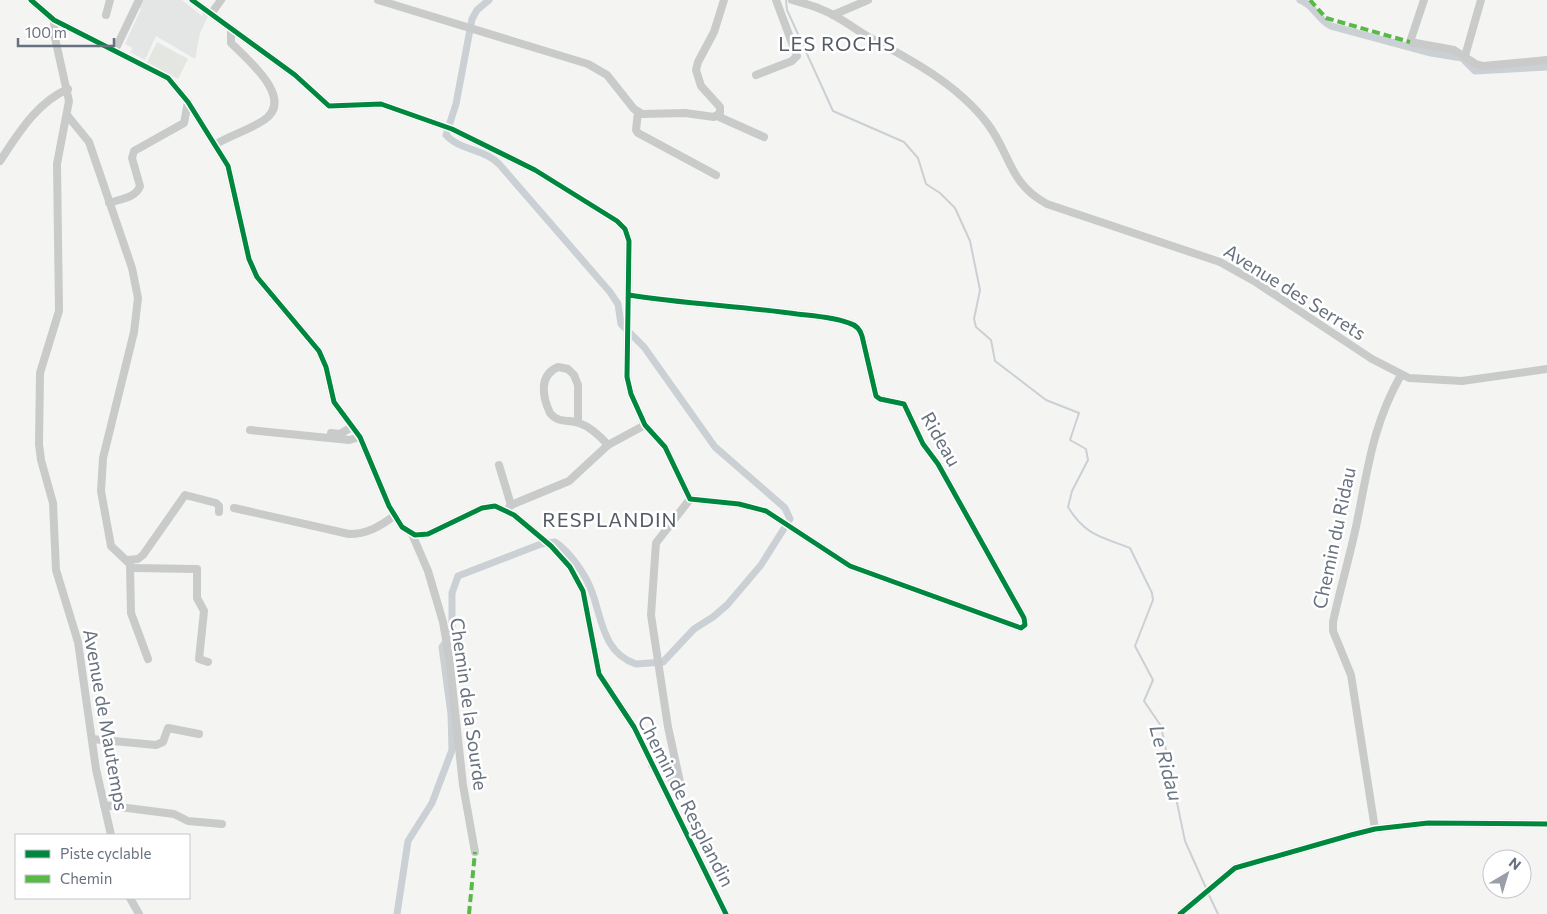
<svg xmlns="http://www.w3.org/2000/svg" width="1547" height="914" viewBox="0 0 1547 914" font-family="Commissioner,sans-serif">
<rect width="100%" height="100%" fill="#f4f4f3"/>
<!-- built -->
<polygon fill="#e4e5e5" points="143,0 182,0 202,16 203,13 208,16 200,33 195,59 156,36 145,60 130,52 133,48 125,44 141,9 139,7"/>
<!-- green -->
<polygon fill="#e4e6e2" points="157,42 188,59 178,79 147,62"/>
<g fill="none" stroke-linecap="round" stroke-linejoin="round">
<!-- stream -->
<g stroke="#cbd0d4" stroke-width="2">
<path d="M786,0L787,10L833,111L904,142L918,158L926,184L940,193L955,208L970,241L980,290L974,319L976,327L991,340L995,361L1046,400L1079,413L1070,440L1086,449L1088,460L1072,491L1068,507C1085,535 1101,537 1130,548L1152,593L1153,600L1135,646L1153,680L1144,701L1161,726L1185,841L1206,888"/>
<polyline points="1208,893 1218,914"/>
</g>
<!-- canal -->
<g stroke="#cbd0d4" stroke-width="7">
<path d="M1300,0C1314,5 1318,20 1331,26L1431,53L1462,58L1475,71L1547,67"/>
<path d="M397,914L408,841L432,803L452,750L451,714L442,647L452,633V593L458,576L541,544L555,542C570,552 586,575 592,592C602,619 603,653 636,664L663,662L694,629L713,617L727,605L761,565L790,519L785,508L715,447L644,347L621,324L618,304L610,292L499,164C485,149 459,150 446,135L456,104L472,19L477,10L489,0"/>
</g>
<!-- minor -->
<g stroke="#c9caca" stroke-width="8">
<polyline points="31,0 54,20 168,78 188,102 228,166 249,259 257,277 319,351 326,367 334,402 360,437 389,506 402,527 415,535 428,534 482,508 495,506 514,515 551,546 570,567 583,591 599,674 634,727 726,914"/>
<path d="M192,0L295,75L329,106L381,104L452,129L535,170L617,221L625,229L629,241L627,377L631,394L645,425L665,447L690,499L739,504L766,511L850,566L1021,628L1025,625L1024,618L938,464L923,444L904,404L880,399L876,396L862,336C860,329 856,325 849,323C833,317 814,316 797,314C741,306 685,304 629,295"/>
<polyline points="378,0 588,64 607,75 634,109 642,114 685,113 714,117 720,113 720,107 701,86 696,70 698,62 714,32 724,0"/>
<path d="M792,0C803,3 815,6 825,11C840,17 853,28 867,36C910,59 957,84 987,123C1011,154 1008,183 1047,204L1220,262L1254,281L1372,359L1409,378L1462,381L1547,369"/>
<polyline points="1424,0 1410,42 1454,50 1476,64 1483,66 1547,60"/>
<polyline points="211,14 221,0"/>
<polyline points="106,15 110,0"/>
<polyline points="833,15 868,0"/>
<polyline points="54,20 55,38 69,101 57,164 59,311 40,373 39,444 41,460 53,503 56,570 78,642 96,769 111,835"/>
<polyline points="115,50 139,0"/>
<polyline points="1465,56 1481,0"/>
<polyline points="756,75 792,61 797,56 776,0"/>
<polyline points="638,112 636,130 638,133 716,175"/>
<polyline points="67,115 89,142 132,268 138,298 134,332 103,458 101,491 111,546 130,564 131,613 148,659"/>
<polyline points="717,116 764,137"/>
<path d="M216,144C231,135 249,130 264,120C296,99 246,58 231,43V29"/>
<path d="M0,161C18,134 37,102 68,89"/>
<path d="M109,203C120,199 136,198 140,186L132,158L134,151L184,123L188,102"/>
<path d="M578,422V385L574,375L568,369L558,367C539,375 542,396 550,413C559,424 568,419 579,423C591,427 600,436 608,445"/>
<polyline points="250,430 349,440 360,437"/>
<polyline points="331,433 340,434 352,427"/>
<polyline points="499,465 511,505"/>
<path d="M234,508L349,534C367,534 379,527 394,516"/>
<polyline points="506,511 511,505 569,481 608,445 645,425"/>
<polyline points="412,534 428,571 443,622 449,656 463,785 475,852"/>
<polyline points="128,560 138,559 143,555 185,495 216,503 219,506 219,512"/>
<polyline points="132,568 197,569 197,598 204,611 199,659 208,662"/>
<polyline points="92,739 156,745 163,742 168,728 199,734"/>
<polyline points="652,765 661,764 674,783 680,782 668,727 651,615 656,543 690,499"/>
<polyline points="104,805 174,814 188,821 222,824"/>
<path d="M1375,829L1351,675L1333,631V622C1340,589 1350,556 1357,522C1368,468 1373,424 1401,375"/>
<polyline points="130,898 139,914"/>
<polyline points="1180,914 1235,868 1351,835 1375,829 1428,823 1547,824"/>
</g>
<!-- quiet -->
<g stroke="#58b947" stroke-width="4" stroke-dasharray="8 4" stroke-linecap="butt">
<polyline points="1310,0 1326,18 1410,42"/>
<polyline points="469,914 475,852"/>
</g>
<defs>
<g id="cycleway">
<polyline points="31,0 54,20 168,78 188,102 228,166 249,259 257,277 319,351 326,367 334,402 360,437 389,506 402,527 415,535 428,534 482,508 495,506 514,515 551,546 570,567 583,591 599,674 634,727 726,914"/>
<path d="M192,0L295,75L329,106L381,104L452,129L535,170L617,221L625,229L629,241L627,377L631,394L645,425L665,447L690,499L739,504L766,511L850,566L1021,628L1025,625L1024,618L938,464L923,444L904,404L880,399L876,396L862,336C860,329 856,325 849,323C833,317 814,316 797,314C741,306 685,304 629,295"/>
<polyline points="1180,914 1235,868 1351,835 1375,829 1428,823 1547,824"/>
</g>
</defs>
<!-- cycleway casing -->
<use href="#cycleway" stroke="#fff" stroke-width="8"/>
<!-- cycleway -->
<use href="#cycleway" stroke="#00873e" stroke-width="5"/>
</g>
<g text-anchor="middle" stroke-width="5" stroke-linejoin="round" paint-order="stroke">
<!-- street labels -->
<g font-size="19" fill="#68717f" stroke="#fff">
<text transform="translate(1295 292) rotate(32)" y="7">Avenue des Serrets</text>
<text transform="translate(941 439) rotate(60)" y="7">Rideau</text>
<text transform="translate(1334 538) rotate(-78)" y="7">Chemin du Ridau</text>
<text transform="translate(469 704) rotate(82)" y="7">Chemin de la Sourde</text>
<text transform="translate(106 720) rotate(80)" y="7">Avenue de Mautemps</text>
<text transform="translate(686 801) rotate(63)" y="7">Chemin de Resplandin</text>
</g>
<!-- neighbourhood labels -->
<g font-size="20" letter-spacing="1" fill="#555b65" stroke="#fff">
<text x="837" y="51">LES ROCHS</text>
<text x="610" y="527">RESPLANDIN</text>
</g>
<!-- water labels -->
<g font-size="20" font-style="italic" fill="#697783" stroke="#fff">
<text transform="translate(1166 763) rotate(75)" y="7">Le Ridau</text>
</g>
</g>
<!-- legend -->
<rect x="15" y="834" width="175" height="65" fill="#ffffff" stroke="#c3c6cc"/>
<rect x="25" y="850" width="25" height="8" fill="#00873e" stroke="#c3c6cc"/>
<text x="60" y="859" font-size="15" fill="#68717f">Piste cyclable</text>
<rect x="25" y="875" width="25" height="8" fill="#58b947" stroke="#c3c6cc"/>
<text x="60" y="884" font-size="15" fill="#68717f">Chemin</text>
<!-- north arrow -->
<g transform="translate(1507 874) rotate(38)"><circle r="24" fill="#ffffff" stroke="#c3c6cc"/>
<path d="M0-4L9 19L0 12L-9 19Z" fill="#999fa8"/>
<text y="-8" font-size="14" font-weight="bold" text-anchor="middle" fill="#68717f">N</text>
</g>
<!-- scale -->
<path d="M18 38v8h96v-8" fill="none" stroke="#68717f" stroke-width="2.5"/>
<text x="25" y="38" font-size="15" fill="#68717f" stroke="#ffffff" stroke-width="4" paint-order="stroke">100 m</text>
</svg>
